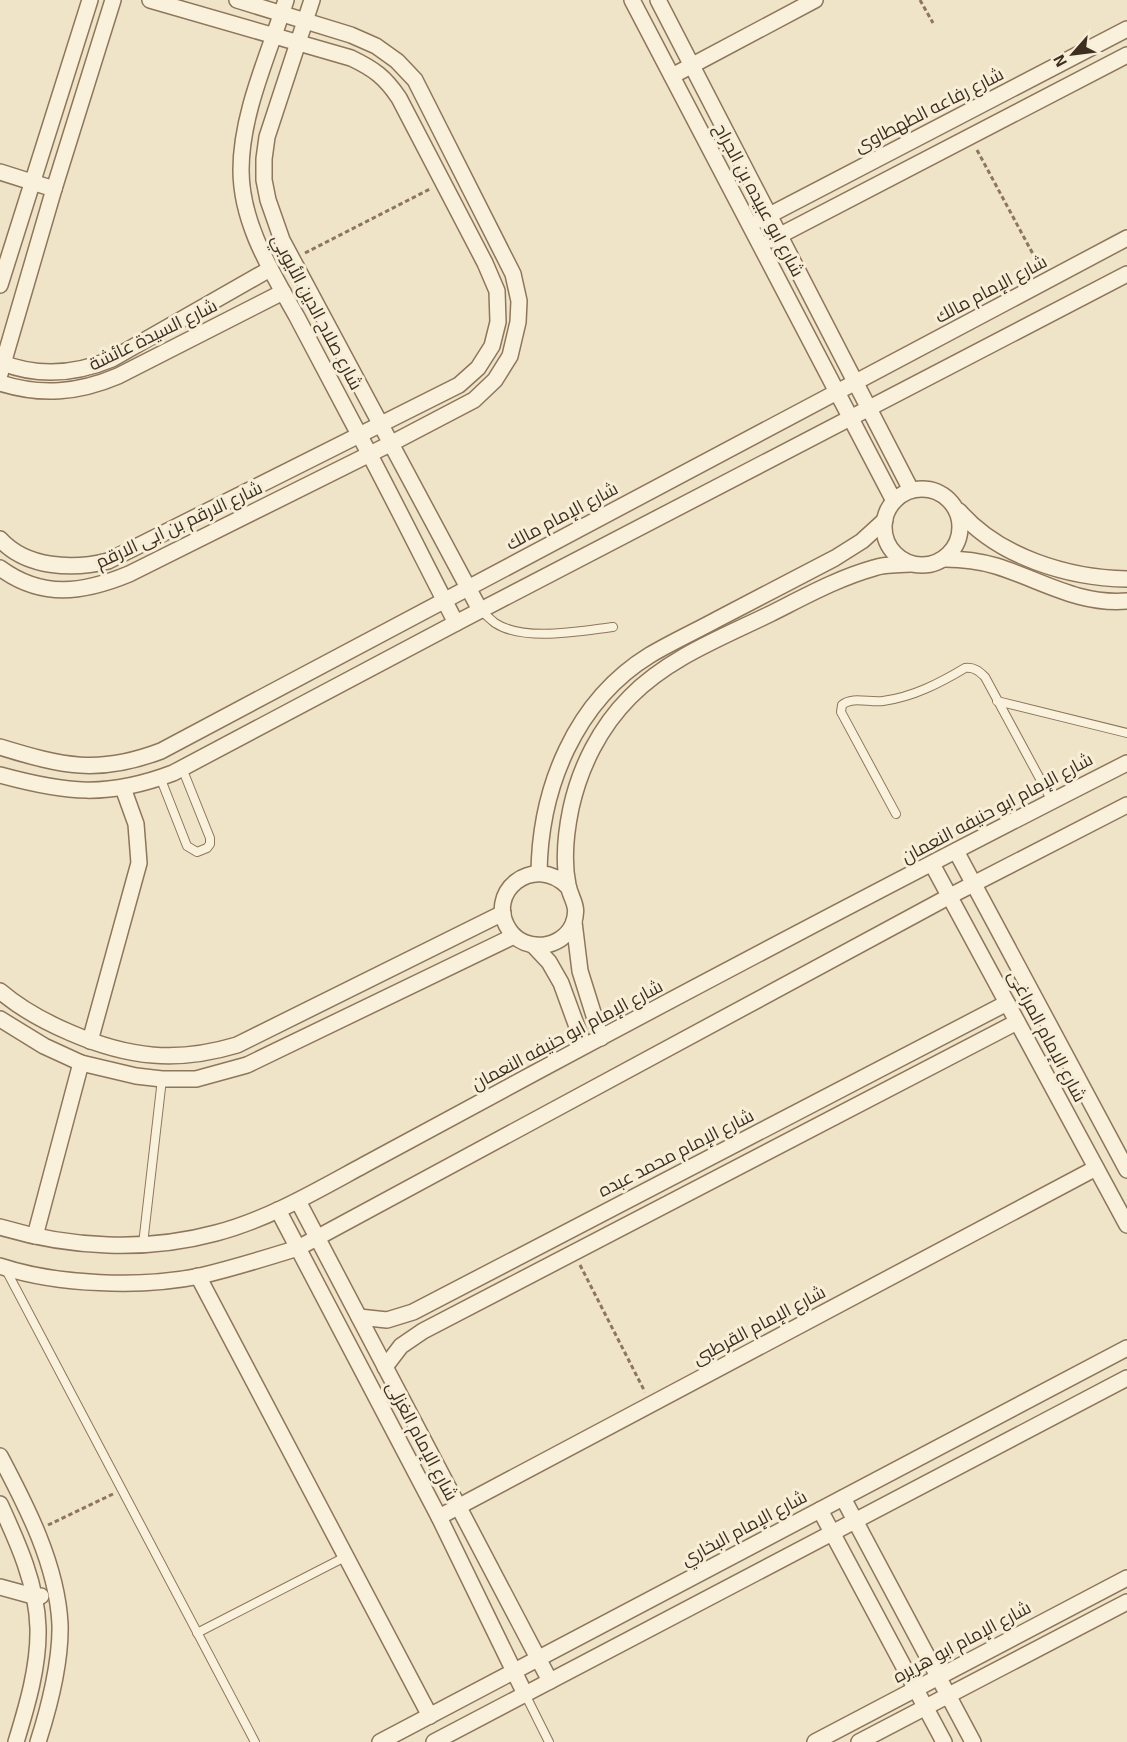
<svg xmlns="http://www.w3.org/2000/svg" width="1127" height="1742" viewBox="0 0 1127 1742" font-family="Georgia,Cairo,serif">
<rect width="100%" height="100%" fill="#f0e4c8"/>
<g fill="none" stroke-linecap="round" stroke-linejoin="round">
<defs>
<g id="lane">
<path d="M480,610C485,614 490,619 495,623C524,642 580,631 613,627"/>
<polyline points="997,701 1127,733"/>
<polyline points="160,777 187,846 197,852 207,848 210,844 210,838 182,768"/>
<path d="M896,814L841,712L842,705C852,696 870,703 883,701C913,697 940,683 965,668C974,667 979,671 985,677L1052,801"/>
<polyline points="143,1244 162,1079"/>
<polyline points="5,1268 255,1742"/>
<polyline points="197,1633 347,1556"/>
<polyline points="525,1694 549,1742"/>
</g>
<g id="street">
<path d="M286,0C269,54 241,113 241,170C241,224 272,272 297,317C316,353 335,389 354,425C389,490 422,557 456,623"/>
<polyline points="312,0 267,137 264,159 264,180 268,200 282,240 480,610"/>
<polyline points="632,0 894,501"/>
<polyline points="658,0 911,490"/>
<polyline points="672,76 815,0"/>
<polyline points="0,172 54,189"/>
<polyline points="760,220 1127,29"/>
<polyline points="771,240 1127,55"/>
<polyline points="0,285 90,0"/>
<path d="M0,362C37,377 76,374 112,359L270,269"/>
<polyline points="0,374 54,189 113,0"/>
<path d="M0,383C41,396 78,393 118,376L283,292"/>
<circle cx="922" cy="527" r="38"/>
<path d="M959,511C999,557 1068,578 1127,579"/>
<path d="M0,539C26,568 73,570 108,561L459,385L478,368L492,346L498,322L497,291L485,263L399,98C385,77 374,69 351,58L150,0"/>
<path d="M945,559C963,559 979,561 996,566C1041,580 1078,605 1127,601"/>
<path d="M0,568C42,599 83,593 129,574L392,443L474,400L495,380L510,356L518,322L519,301L513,274L415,80L397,61L376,46L351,35L237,0"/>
<path d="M0,747C62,766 98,775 161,751L1127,238"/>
<path d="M0,775C66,793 107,798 173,773L456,623L1127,274"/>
<polyline points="956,851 1127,1170"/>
<polyline points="932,864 1127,1225"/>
<path d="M539,873C540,788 575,701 650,655C672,642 696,631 718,619C757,599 796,578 835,558L862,541L885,520"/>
<path d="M568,887C534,852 483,893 510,931C526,953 562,949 573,924C580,906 571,900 568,885C563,861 566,832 571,808C580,767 600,727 630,697C668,658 723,637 770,614C804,597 838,578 874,568C885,564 898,565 910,564"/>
<polyline points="574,922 580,971 601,1038"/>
<polyline points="533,945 549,962 561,983 584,1046"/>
<path d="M0,991C21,1009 45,1022 71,1033C129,1058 177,1063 237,1045L503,913"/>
<polyline points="0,1019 44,1046 81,1063 136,1076 162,1079 196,1079 247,1065 514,936"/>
<polyline points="90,1041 139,863 136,824 123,788"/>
<polyline points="298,1201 550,1681"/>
<polyline points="278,1210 439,1517 525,1694"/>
<path d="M0,1227C70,1248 146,1252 216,1233C269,1219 316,1191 364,1165C422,1134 481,1102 540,1070C734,966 930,863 1127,763"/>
<polyline points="35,1236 81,1063"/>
<path d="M0,1266C57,1285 142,1288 200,1276C233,1268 266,1258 298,1248L950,896L1127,805"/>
<polyline points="198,1276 430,1716"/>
<polyline points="359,1317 387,1320 413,1312 1007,1003"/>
<polyline points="385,1367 401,1346 423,1331 1017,1022"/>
<path d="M0,1456C27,1507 57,1565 60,1624C61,1660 49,1708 38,1742"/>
<polyline points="843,1498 973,1742"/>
<path d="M0,1504C18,1543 37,1585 38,1628C39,1666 27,1706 16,1742"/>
<polyline points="820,1510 944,1742"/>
<polyline points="439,1517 1096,1168"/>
<polyline points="0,1587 33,1596 41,1596"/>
<polyline points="380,1742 1127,1348"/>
<polyline points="434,1742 1127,1378"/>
<polyline points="815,1742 1127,1578"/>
<polyline points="859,1742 1127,1602"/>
</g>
</defs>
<!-- lane casing -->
<use href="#lane" stroke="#8d765c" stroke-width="10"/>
<!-- street casing -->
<use href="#street" stroke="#8d765c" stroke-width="18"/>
<!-- path -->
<g stroke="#8d765c" stroke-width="3" stroke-dasharray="4.5 3" stroke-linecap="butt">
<polyline points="920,0 933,23"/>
<polyline points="977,150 1041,269"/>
<polyline points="305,253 430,189"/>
<polyline points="580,1265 645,1392"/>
<polyline points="48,1525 113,1494"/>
</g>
<!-- lane -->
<use href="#lane" stroke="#faf1dc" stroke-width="8"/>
<!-- street -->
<use href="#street" stroke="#faf1dc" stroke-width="15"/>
</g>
<g text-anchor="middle" stroke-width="6" stroke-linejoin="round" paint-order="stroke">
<!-- street labels -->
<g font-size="18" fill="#3d2e20" stroke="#f7eed8">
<text transform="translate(929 110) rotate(-27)" y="6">شارع رفاعه الطهطاوى</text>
<text transform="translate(759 200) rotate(62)" y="6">شارع ابو عبيده بن الجراح</text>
<text transform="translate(991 289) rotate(-28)" y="6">شارع الإمام مالك</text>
<text transform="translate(317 312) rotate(62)" y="6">شارع صلاح الدين الأيوبي</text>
<text transform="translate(153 335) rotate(-26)" y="6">شارع السيدة عائشة</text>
<text transform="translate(562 516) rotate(-28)" y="6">شارع الإمام مالك</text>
<text transform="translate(179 525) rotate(-25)" y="6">شارع الارقم بن ابى الارقم</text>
<text transform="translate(997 808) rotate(-28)" y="6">شارع الإمام ابو حنيفه النعمان</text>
<text transform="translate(567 1035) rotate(-28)" y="6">شارع الإمام ابو حنيفه النعمان</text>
<text transform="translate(1047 1036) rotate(62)" y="6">شارع الإمام المراغى</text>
<text transform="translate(676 1153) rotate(-27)" y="6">شارع الإمام محمد عبده</text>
<text transform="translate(759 1325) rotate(-28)" y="6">شارع الإمام القرطبى</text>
<text transform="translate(422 1441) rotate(62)" y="6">شارع الإمام الغزلى</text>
<text transform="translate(744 1528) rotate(-28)" y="6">شارع الإمام البخاري</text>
<text transform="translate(962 1642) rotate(-28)" y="6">شارع الإمام ابو هريره</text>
</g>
</g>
<!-- north arrow -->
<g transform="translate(1073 54) rotate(242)" stroke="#f7eed8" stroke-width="4.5" paint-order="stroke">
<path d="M0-4.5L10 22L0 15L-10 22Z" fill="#3d2e20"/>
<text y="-9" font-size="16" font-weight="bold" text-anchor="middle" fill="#3d2e20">N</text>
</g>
</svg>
